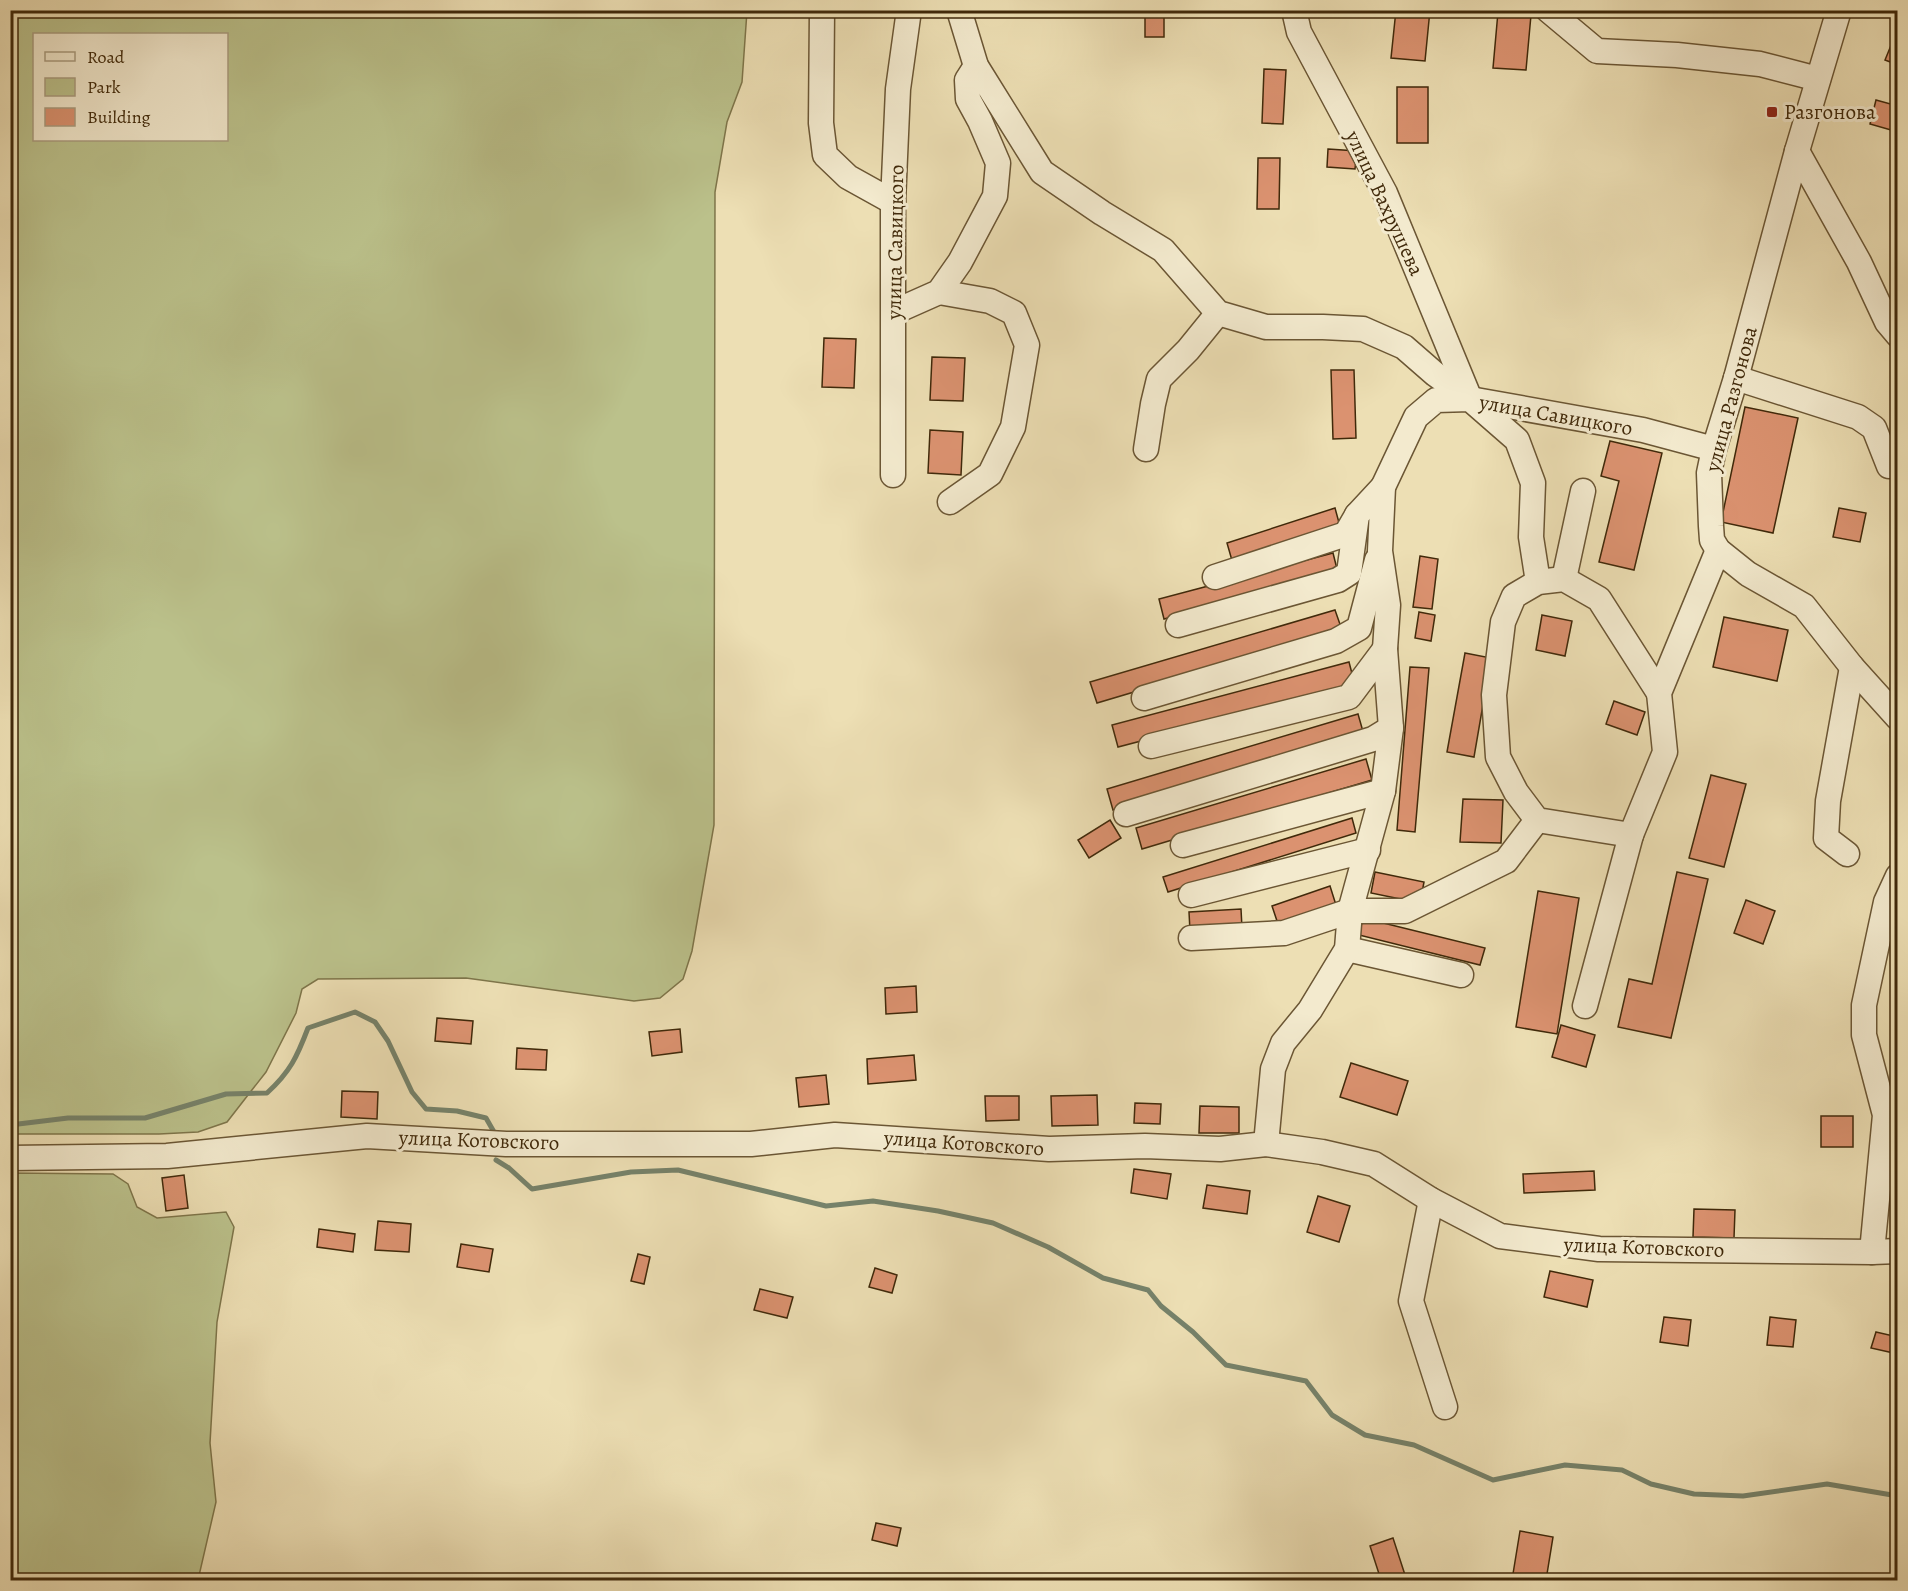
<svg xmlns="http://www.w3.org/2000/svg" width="1908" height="1591" viewBox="0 0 1908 1591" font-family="Alegreya,serif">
<rect width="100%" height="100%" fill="#eddfb4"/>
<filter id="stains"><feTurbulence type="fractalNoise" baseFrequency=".00333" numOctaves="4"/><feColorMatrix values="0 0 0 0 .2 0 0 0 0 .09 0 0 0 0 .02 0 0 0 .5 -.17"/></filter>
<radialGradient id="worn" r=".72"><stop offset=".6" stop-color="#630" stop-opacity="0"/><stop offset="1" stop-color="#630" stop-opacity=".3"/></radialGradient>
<!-- green -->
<g fill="#bbc18b" stroke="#7e754a" stroke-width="1.5" fill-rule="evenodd">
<path d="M11,10L747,11L742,82L727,122L715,192L714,825L692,951L683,979L660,998L634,1001L466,978L318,979L302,989L296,1013L266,1072L227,1122L198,1132L159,1134H11ZM34,34H226V140H34Z"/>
<polygon points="11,1173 113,1174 128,1184 137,1207 157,1218 226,1212 234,1227 217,1322 210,1443 216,1502 198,1580 11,1580"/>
</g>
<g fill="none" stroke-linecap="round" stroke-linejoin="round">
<!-- stream -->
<g stroke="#76826a" stroke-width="5">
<path d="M10,1125L68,1118H145L226,1094L267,1093C290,1072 297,1057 308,1028L355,1012L375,1022L388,1041L412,1092L426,1109L457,1111L486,1118L494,1132"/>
<polyline points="496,1160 509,1168 532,1189 631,1172 678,1170 826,1206 873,1201 938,1211 993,1223 1048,1247 1103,1278 1148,1290 1161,1306 1193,1332 1226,1365 1306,1381 1332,1415 1365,1435 1414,1445 1493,1480 1565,1465 1622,1470 1651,1484 1694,1494 1743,1496 1827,1484 1898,1496"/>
</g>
</g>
<!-- building -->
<g fill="#db9270" stroke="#40290a" stroke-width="1.5">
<rect x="1145" y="10" width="19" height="27"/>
<polygon points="1396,10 1430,10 1425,61 1391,58"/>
<polygon points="1498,12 1531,15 1526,70 1493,68"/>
<polygon points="1892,43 1898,45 1898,65 1885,60"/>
<polygon points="1264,69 1286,70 1283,124 1262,123"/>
<rect x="1397" y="87" width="31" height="56"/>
<polygon points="1876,100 1898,106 1898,132 1870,124"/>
<polygon points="1328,149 1357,151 1355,169 1327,167"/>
<polygon points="1258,158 1280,158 1279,209 1257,209"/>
<polygon points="824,338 856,339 854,388 822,387"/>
<polygon points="932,357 965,358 963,401 930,400"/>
<polygon points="1331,370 1354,370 1356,438 1333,439"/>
<polygon points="1745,407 1798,418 1773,533 1721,522"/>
<polygon points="930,430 963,432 961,475 928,473"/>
<polygon points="1610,441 1662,453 1634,570 1599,562 1619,481 1601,476"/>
<polygon points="1335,508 1341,530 1233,564 1227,543"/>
<polygon points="1839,508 1866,513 1860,542 1833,537"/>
<polygon points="1333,553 1338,573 1164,619 1159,599"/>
<polygon points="1420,556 1438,559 1432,609 1413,607"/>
<polygon points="1335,610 1342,630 1097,703 1090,682"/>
<polygon points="1419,612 1435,615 1431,641 1415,638"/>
<polygon points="1542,615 1572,621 1565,656 1536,650"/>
<polygon points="1724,617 1788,630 1777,681 1713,667"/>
<polygon points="1465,653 1491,658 1474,757 1447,752"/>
<polygon points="1349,662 1355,685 1118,747 1112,725"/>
<polygon points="1410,667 1429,668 1415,832 1397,830"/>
<polygon points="1614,701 1645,712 1637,735 1606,724"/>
<polygon points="1358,714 1364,735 1113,810 1107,789"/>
<polygon points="1366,759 1372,780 1142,849 1136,828"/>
<polygon points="1711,775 1746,784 1724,867 1689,858"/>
<polygon points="1463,799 1503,800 1501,843 1460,842"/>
<polygon points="1352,818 1356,833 1168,892 1163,877"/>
<polygon points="1110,820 1121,838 1089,858 1078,840"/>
<polygon points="1375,872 1424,882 1420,903 1371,893"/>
<polygon points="1677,872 1708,879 1671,1038 1618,1027 1629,979 1652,984"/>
<polygon points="1330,886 1336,905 1278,924 1272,906"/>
<polygon points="1538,891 1579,898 1557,1034 1516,1027"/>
<polygon points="1746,900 1775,911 1763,944 1734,933"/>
<polygon points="1241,909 1242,928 1190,931 1189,912"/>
<polygon points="1363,918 1485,948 1480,965 1359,935"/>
<polygon points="916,986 917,1012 886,1014 885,988"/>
<polygon points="437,1018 473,1021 471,1044 435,1041"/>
<polygon points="1561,1025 1595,1035 1586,1067 1552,1057"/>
<polygon points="680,1029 682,1052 652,1056 649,1032"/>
<polygon points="517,1048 547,1050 546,1070 516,1069"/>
<polygon points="914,1055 916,1080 868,1084 867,1059"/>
<polygon points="1351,1063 1408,1081 1397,1115 1340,1097"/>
<polygon points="826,1075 829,1104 799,1107 796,1078"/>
<polygon points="342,1091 378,1092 377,1119 341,1117"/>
<polygon points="1097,1095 1098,1125 1052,1126 1051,1096"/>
<polygon points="985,1096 1019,1096 1019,1120 986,1121"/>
<polygon points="1135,1103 1161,1104 1160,1124 1134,1123"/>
<polygon points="1200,1106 1239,1107 1239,1133 1199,1133"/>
<rect x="1821" y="1116" width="32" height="31"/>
<polygon points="1134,1169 1171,1174 1167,1199 1131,1193"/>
<polygon points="1594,1171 1595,1190 1524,1193 1523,1174"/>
<polygon points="184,1175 188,1208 166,1211 162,1178"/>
<polygon points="1207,1185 1250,1191 1247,1214 1203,1208"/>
<polygon points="1318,1196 1350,1206 1339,1242 1307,1232"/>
<polygon points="1694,1209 1735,1210 1734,1238 1693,1237"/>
<polygon points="378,1221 411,1224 409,1252 375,1250"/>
<polygon points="319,1229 355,1234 353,1252 317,1247"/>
<polygon points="461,1244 493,1249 489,1272 457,1267"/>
<polygon points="638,1254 650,1257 644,1284 631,1281"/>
<polygon points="875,1268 897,1275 892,1293 869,1287"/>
<polygon points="1550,1271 1593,1280 1587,1307 1544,1297"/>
<polygon points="760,1289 793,1297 787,1318 754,1310"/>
<polygon points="1664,1317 1691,1320 1688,1346 1660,1342"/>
<polygon points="1770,1317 1796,1320 1793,1347 1767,1345"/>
<polygon points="1876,1332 1898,1337 1898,1354 1871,1348"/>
<polygon points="876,1523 901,1528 897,1546 872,1540"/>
<polygon points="1520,1531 1553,1537 1546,1580 1512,1580"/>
<polygon points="1393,1538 1406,1578 1398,1580 1381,1580 1370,1546"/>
<polygon points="972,1575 1001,1577 1000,1580 972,1580"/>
</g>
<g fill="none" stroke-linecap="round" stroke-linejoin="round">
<defs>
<g id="minor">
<polyline points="822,10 821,123 825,155 848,177 893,202"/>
<polyline points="959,10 976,66 1042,172 1102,213 1163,250 1218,313 1266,327 1323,327 1363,329 1404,347 1435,374 1470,399 1643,430 1714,449"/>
<polyline points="1294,10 1299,32 1385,193 1470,399"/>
<polyline points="1548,10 1597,51 1677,55 1760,64 1818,79"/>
<polyline points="1839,10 1797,151 1736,378 1714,449 1709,473 1711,526 1712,540 1718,550 1748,574 1804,606 1852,667 1898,718"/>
<polyline points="1797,151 1859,262 1887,322 1898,335"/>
<polyline points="939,292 990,301 1014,313 1027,345 1013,427 990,474 950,502"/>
<polyline points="894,312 939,292 960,262 995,196 998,163 980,121 968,99 967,80 976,66"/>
<polyline points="1736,378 1858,417 1874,428 1889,466"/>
<polyline points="1146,449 1153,404 1159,379 1188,350 1218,313"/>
<polyline points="893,475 893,202 898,89 909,10"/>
<polyline points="1215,577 1346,534 1357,515"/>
<polyline points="1564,579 1583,491"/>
<polyline points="1178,625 1338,580 1349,573 1357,515 1383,487"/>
<polyline points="1144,698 1336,641 1359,628 1377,560"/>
<polyline points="1151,746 1349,697 1385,649"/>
<polyline points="1126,814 1373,739 1391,728"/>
<polyline points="1631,835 1537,820 1516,792 1498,757 1494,695 1503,622 1514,596 1538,582 1564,579 1599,599 1659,693"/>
<polyline points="1183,845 1383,791"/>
<polyline points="1847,854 1826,838 1828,801 1852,667"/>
<polyline points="1191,895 1368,850"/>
<polyline points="1191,938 1284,933 1350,911 1405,911 1506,861 1537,820"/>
<polyline points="1347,949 1461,975"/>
<polyline points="1585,1006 1631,835 1665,752 1659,693 1718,550"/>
<polyline points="1266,1144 1273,1069 1283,1043 1310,1010 1347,949 1350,911 1383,791 1391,728 1385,649 1388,605 1380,551 1383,487 1416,417 1436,400 1470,399 1517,440 1533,483 1531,537 1538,582"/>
<polyline points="10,1158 167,1156 367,1136 506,1144 751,1144 835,1135 1049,1149 1145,1146 1220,1149 1266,1144 1322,1152 1374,1164 1431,1200 1500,1236 1599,1249 1872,1252 1898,1251"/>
<polyline points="1431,1200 1411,1301 1445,1407"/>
<polyline points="1872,1252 1885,1115 1864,1035 1864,1005 1886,902 1898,876"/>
</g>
</defs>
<!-- minor casing -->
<use href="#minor" stroke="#6b5634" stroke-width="27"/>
<!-- minor -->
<use href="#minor" stroke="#f3eace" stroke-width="24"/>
</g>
<!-- markers -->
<rect fill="#8f2418" stroke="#f3eace" stroke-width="2" x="1766" y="106" width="12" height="12" rx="3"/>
<g text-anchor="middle" stroke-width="6" stroke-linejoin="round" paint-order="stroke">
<!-- poi labels -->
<g font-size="21" fill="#40290a" stroke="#f3eace" text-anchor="start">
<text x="1784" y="119">Разгонова</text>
</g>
<!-- street labels -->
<g font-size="21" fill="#40290a" stroke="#f3eace">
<text transform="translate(1385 203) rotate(65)" y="7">улица Вахрушева</text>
<text transform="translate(895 242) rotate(-89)" y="7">улица Савицкого</text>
<text transform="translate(1731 399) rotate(-75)" y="7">улица Разгонова</text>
<text transform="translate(1556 415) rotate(10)" y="7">улица Савицкого</text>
<text transform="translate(479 1140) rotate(2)" y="7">улица Котовского</text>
<text transform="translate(964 1143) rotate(4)" y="7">улица Котовского</text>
<text transform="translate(1644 1247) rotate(2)" y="7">улица Котовского</text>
</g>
</g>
<!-- margin -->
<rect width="1908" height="1591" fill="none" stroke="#eddfb4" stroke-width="36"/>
<rect x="12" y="12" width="1884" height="1567" fill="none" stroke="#40290a" stroke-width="3"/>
<rect x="18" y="18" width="1872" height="1555" fill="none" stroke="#40290a" stroke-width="1.5"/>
<!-- legend -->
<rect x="33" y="33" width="195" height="108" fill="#f3eace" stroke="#ab9d80" stroke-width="1.5"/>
<rect x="45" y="52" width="30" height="9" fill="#f3eace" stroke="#ab9d80" stroke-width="1.5"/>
<text x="87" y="63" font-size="18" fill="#40290a">Road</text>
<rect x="45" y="78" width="30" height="18" fill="#bbc18b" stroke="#ab9d80" stroke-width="1.5"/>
<text x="87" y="93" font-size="18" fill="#40290a">Park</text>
<rect x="45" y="108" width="30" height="18" fill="#db9270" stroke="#ab9d80" stroke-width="1.5"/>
<text x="87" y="123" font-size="18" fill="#40290a">Building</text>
<rect width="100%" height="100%" filter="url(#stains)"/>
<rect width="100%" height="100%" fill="url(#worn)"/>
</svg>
